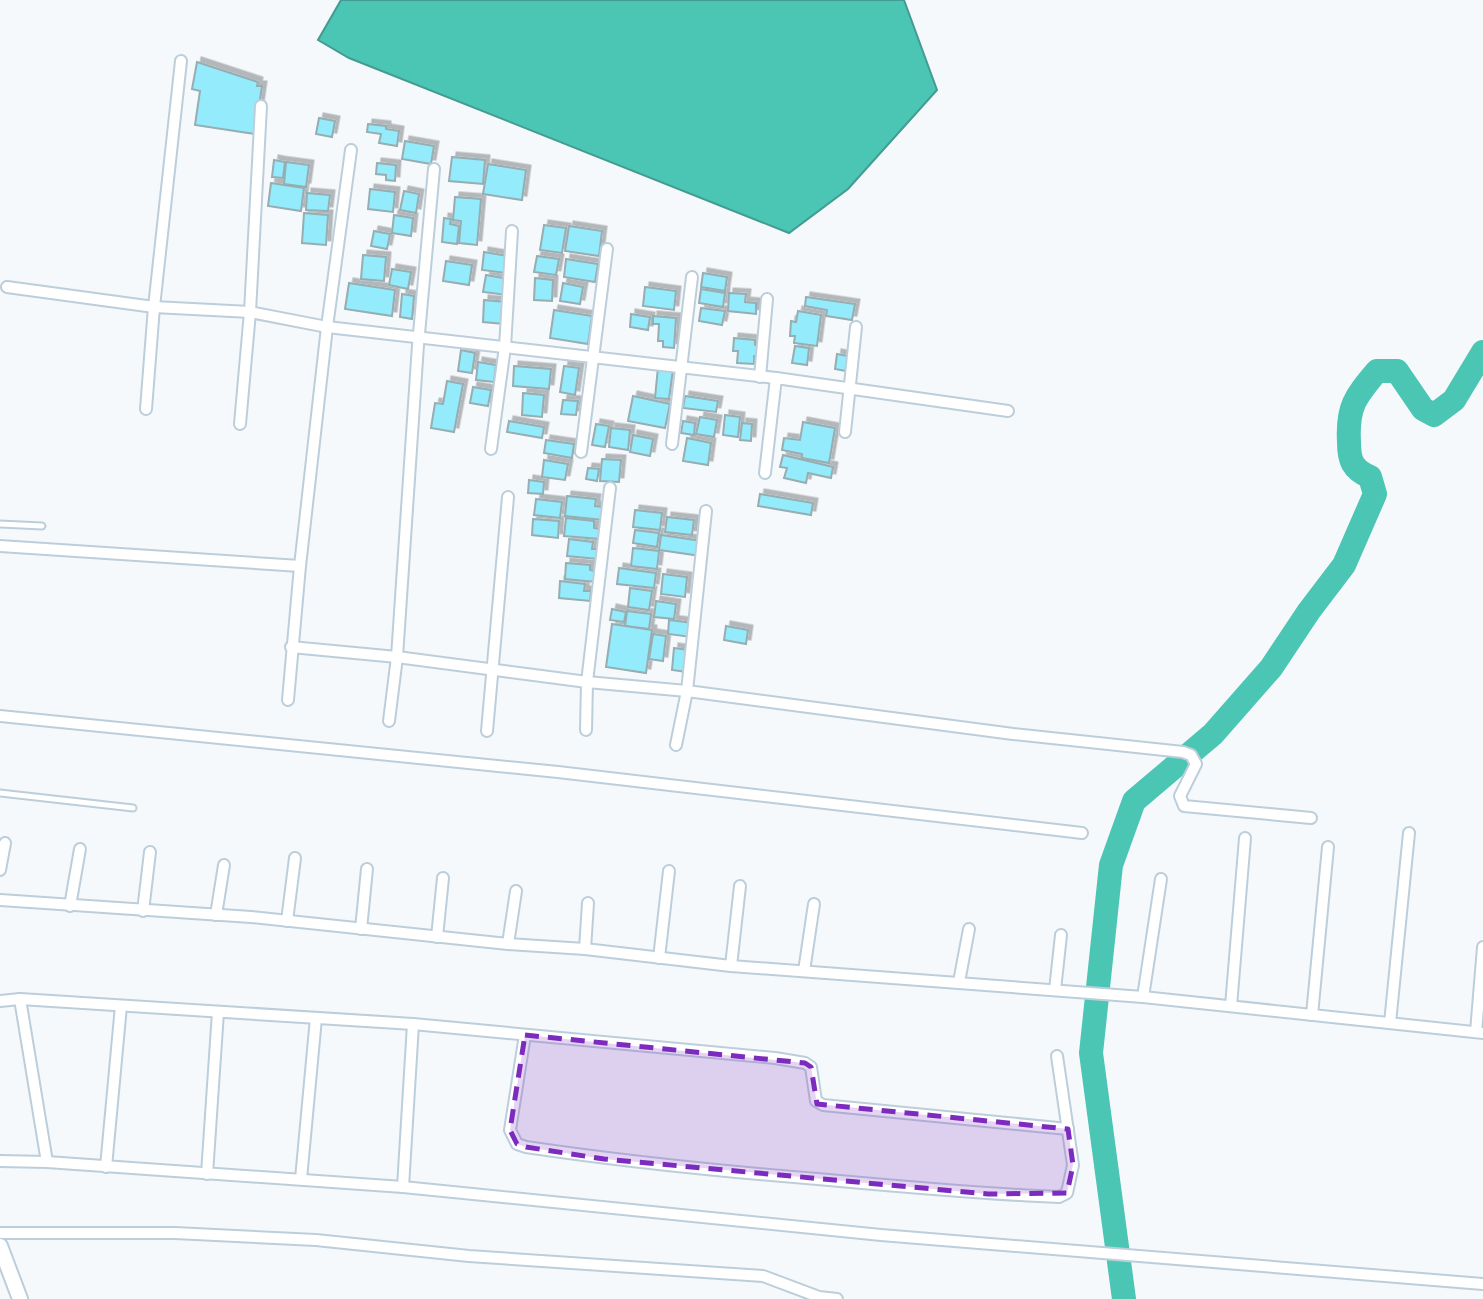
<svg xmlns="http://www.w3.org/2000/svg" width="1483" height="1299" viewBox="0 0 1483 1299" font-family="Cabin,sans-serif">
<defs>
<filter id="shadow"><feDropShadow dx="4.5" dy="-4.5" stdDeviation="0" flood-color="#0004"/></filter>
</defs>
<rect width="100%" height="100%" fill="#f6f9fc"/>
<!-- water -->
<polygon fill="#4bc5b4" stroke="#449b91" stroke-width="2" points="341,0 904,0 937,90 848,189 789,233 349,58 318,40"/>
<g fill="none" stroke-linecap="round" stroke-linejoin="round">
<!-- river -->
<path stroke="#4bc5b4" stroke-width="24" d="M1124,1299L1091,1053L1111,865L1134,801L1213,734L1271,668L1309,611L1344,565L1375,494L1370,477C1352,469 1349,460 1349,442C1347,407 1355,397 1377,371H1397L1423,409L1434,415L1454,400L1483,352"/>
</g>
<!-- building -->
<g fill="#93ebfc" stroke="#96adb2" stroke-width="2" filter="url(#shadow)">
<polygon points="197,62 258,82 257,86 262,86 255,134 195,125 200,91 192,89"/>
<polygon points="319,118 335,121 332,137 316,134"/>
<polygon points="368,124 386,126 386,129 399,131 397,146 379,143 381,134 367,132"/>
<polygon points="405,141 434,146 431,164 402,159"/>
<polygon points="452,157 485,160 483,184 449,181"/>
<polygon points="274,160 285,162 283,178 272,177"/>
<polygon points="286,162 309,165 306,187 284,184"/>
<polygon points="377,163 396,165 395,181 386,180 386,175 376,174"/>
<polygon points="488,164 526,170 522,200 483,194"/>
<polygon points="271,183 304,188 301,211 268,206"/>
<polygon points="370,189 395,192 393,212 368,209"/>
<polygon points="404,191 419,194 416,213 400,210"/>
<polygon points="307,193 330,195 328,211 306,210"/>
<polygon points="455,197 481,199 477,245 459,243 461,221 453,220"/>
<polygon points="304,213 328,215 326,245 302,243"/>
<polygon points="394,215 413,218 411,236 392,233"/>
<polygon points="444,218 451,219 450,224 459,226 457,244 442,242"/>
<polygon points="544,225 566,228 562,253 540,250"/>
<polygon points="569,226 602,231 599,256 565,251"/>
<polygon points="374,231 390,234 387,249 371,246"/>
<polygon points="484,252 508,256 506,273 482,270"/>
<polygon points="363,255 386,257 384,281 361,279"/>
<polygon points="537,256 559,259 556,275 534,272"/>
<polygon points="566,259 598,264 595,282 564,277"/>
<polygon points="446,261 472,265 469,285 443,281"/>
<polygon points="392,269 411,272 408,289 389,285"/>
<polygon points="703,273 727,277 725,291 701,287"/>
<polygon points="486,275 509,279 507,295 483,292"/>
<polygon points="535,278 553,280 552,301 534,300"/>
<polygon points="349,283 395,290 392,316 345,309"/>
<polygon points="563,283 583,287 580,304 560,301"/>
<polygon points="645,287 676,291 674,310 643,306"/>
<polygon points="701,289 725,293 723,307 699,303"/>
<polygon points="729,293 746,294 745,302 756,303 756,314 728,311"/>
<polygon points="402,294 414,296 412,319 400,317"/>
<polygon points="806,297 855,304 852,320 826,316 827,310 805,306"/>
<polygon points="484,300 506,302 504,324 483,322"/>
<polygon points="701,308 725,311 722,325 699,321"/>
<polygon points="554,310 592,316 588,344 550,338"/>
<polygon points="798,311 821,315 817,346 794,343 795,336 790,336 791,321 796,322"/>
<polygon points="631,314 650,317 648,330 630,327"/>
<polygon points="653,316 676,318 674,348 663,347 663,341 658,341 659,324 653,324"/>
<polygon points="734,338 755,340 755,345 759,346 758,356 754,356 754,364 737,363 738,351 733,351"/>
<polygon points="795,346 809,348 807,365 792,363"/>
<polygon points="461,350 475,353 472,373 458,371"/>
<polygon points="837,354 848,356 846,371 835,369"/>
<polygon points="478,362 496,365 494,382 476,380"/>
<polygon points="514,366 551,369 549,389 513,386"/>
<polygon points="564,366 579,368 575,395 560,392"/>
<polygon points="658,367 673,369 669,399 655,398"/>
<polygon points="447,381 463,384 454,432 431,428 435,403 443,404"/>
<polygon points="473,387 491,390 488,406 470,403"/>
<polygon points="523,393 544,395 542,417 522,415"/>
<polygon points="633,396 670,404 665,428 628,421"/>
<polygon points="685,396 718,401 716,412 683,408"/>
<polygon points="563,400 578,401 576,415 561,414"/>
<polygon points="725,415 740,417 738,437 723,435"/>
<polygon points="700,417 717,420 714,437 696,434"/>
<polygon points="509,421 544,427 542,438 507,432"/>
<polygon points="683,421 695,423 694,435 681,433"/>
<polygon points="803,422 835,428 829,463 802,458 802,454 782,450 784,438 800,440"/>
<polygon points="742,423 752,424 751,441 740,440"/>
<polygon points="596,424 609,426 605,447 592,445"/>
<polygon points="611,428 630,430 628,450 609,447"/>
<polygon points="633,435 653,439 650,456 630,452"/>
<polygon points="687,438 711,443 708,465 683,461"/>
<polygon points="546,440 574,444 572,458 544,453"/>
<polygon points="783,455 833,467 831,478 808,473 806,483 784,478 787,468 780,467"/>
<polygon points="602,459 621,460 619,482 600,481"/>
<polygon points="544,460 568,464 565,480 542,477"/>
<polygon points="588,468 599,469 597,481 586,479"/>
<polygon points="529,480 544,482 543,494 528,493"/>
<polygon points="760,494 813,503 811,515 758,506"/>
<polygon points="567,496 596,499 595,506 605,507 603,520 565,516"/>
<polygon points="536,499 562,502 560,518 534,515"/>
<polygon points="635,510 662,513 660,530 633,527"/>
<polygon points="667,517 694,520 692,535 665,532"/>
<polygon points="566,518 594,521 594,528 601,529 600,539 564,536"/>
<polygon points="533,519 559,521 558,538 532,535"/>
<polygon points="635,530 659,533 657,547 633,543"/>
<polygon points="661,535 702,541 701,556 659,550"/>
<polygon points="569,539 593,542 592,549 599,549 598,559 567,556"/>
<polygon points="633,548 659,551 657,569 631,566"/>
<polygon points="566,563 590,565 590,570 596,571 596,582 565,579"/>
<polygon points="619,568 656,573 654,588 617,584"/>
<polygon points="663,574 687,577 685,597 661,594"/>
<polygon points="560,581 585,584 584,591 591,591 590,601 559,598"/>
<polygon points="630,588 652,591 649,610 628,607"/>
<polygon points="656,601 676,604 674,619 654,617"/>
<polygon points="612,609 626,612 624,622 610,620"/>
<polygon points="627,611 651,614 649,629 625,626"/>
<polygon points="669,620 693,623 691,637 668,634"/>
<polygon points="612,624 652,630 646,673 606,667"/>
<polygon points="726,626 748,630 746,644 724,640"/>
<polygon points="653,634 666,636 663,661 649,659"/>
<polygon points="674,648 689,650 687,672 672,670"/>
</g>
<g fill="none" stroke-linecap="round" stroke-linejoin="round">
<defs>
<g id="lane">
<polyline points="0,524 42,526"/>
<polyline points="0,793 133,808"/>
</g>
<g id="street">
<polyline points="7,287 154,307 250,312 327,327 776,378 1008,411"/>
<polyline points="760,377 767,299"/>
<polyline points="146,409 154,307 181,61"/>
<polyline points="240,424 250,312 261,106"/>
<polyline points="845,432 856,327"/>
<polyline points="672,444 692,277"/>
<polyline points="491,449 505,347 512,231"/>
<polyline points="581,452 607,249"/>
<polyline points="765,473 776,378"/>
<polyline points="0,546 300,566"/>
<polyline points="291,647 397,657 587,682 687,691 1013,734 1183,752 1191,755 1196,764 1180,796 1184,806 1311,818"/>
<polyline points="288,700 300,566 327,327 351,150"/>
<polyline points="0,716 558,772 1082,833"/>
<polyline points="389,721 397,657 418,345 434,169"/>
<polyline points="586,730 587,682 610,488"/>
<polyline points="487,731 508,497"/>
<polyline points="676,745 687,691 706,511"/>
<polyline points="0,870 5,843"/>
<polyline points="0,900 251,917 508,944 585,949 731,966 1143,997 1483,1033"/>
<polyline points="70,906 80,849"/>
<polyline points="143,911 150,852"/>
<polyline points="216,915 224,865"/>
<polyline points="287,921 295,858"/>
<polyline points="361,929 367,869"/>
<polyline points="437,937 443,878"/>
<polyline points="508,944 516,891"/>
<polyline points="585,949 588,903"/>
<polyline points="659,958 669,871"/>
<polyline points="731,966 740,886"/>
<polyline points="804,971 814,904"/>
<polyline points="959,982 969,929"/>
<polyline points="1055,990 1061,935"/>
<polyline points="1143,997 1161,879"/>
<polyline points="20,999 47,1162"/>
<polyline points="0,1001 20,999 413,1024 775,1058 805,1063 811,1067 816,1101 823,1105 1068,1129"/>
<polyline points="1231,1006 1245,838"/>
<polyline points="1312,1015 1328,847"/>
<polyline points="1390,1023 1409,833"/>
<polyline points="1476,1032 1483,947"/>
<path d="M525,1035L510,1130L517,1144L526,1147C627,1162 728,1172 829,1180C906,1187 982,1194 1059,1197L1067,1193L1073,1165L1057,1056"/>
<polyline points="0,1161 47,1162 403,1187 881,1235 1483,1284"/>
<polyline points="106,1167 121,1006"/>
<polyline points="207,1174 218,1012"/>
<polyline points="301,1179 316,1018"/>
<polyline points="403,1187 413,1024"/>
<polyline points="0,1233 175,1233 316,1240 469,1256 763,1276 819,1297 837,1299"/>
</g>
<polyline id="secondary" points="0,1246 20,1299"/>
</defs>
<!-- lane casing -->
<use href="#lane" stroke="#bdcedb" stroke-width="9"/>
<!-- street casing -->
<use href="#street" stroke="#bdcedb" stroke-width="14"/>
<!-- secondary casing -->
<use href="#secondary" stroke="#bdcedb" stroke-width="18"/>
<!-- lane -->
<use href="#lane" stroke="#fff" stroke-width="5"/>
<!-- street -->
<use href="#street" stroke="#fff" stroke-width="10"/>
<!-- secondary -->
<use href="#secondary" stroke="#fff" stroke-width="14"/>
</g>
<!-- marked area -->
<path fill="#7b2cbf" fill-opacity="0.2" stroke="#7b2cbf" stroke-width="5" stroke-dasharray="14 9" stroke-linejoin="round" d="M525,1035L805,1063L811,1067L817,1104L1068,1129L1073,1165L1067,1193L988,1194L604,1159L526,1147L517,1144L510,1130Z"/>
</svg>
